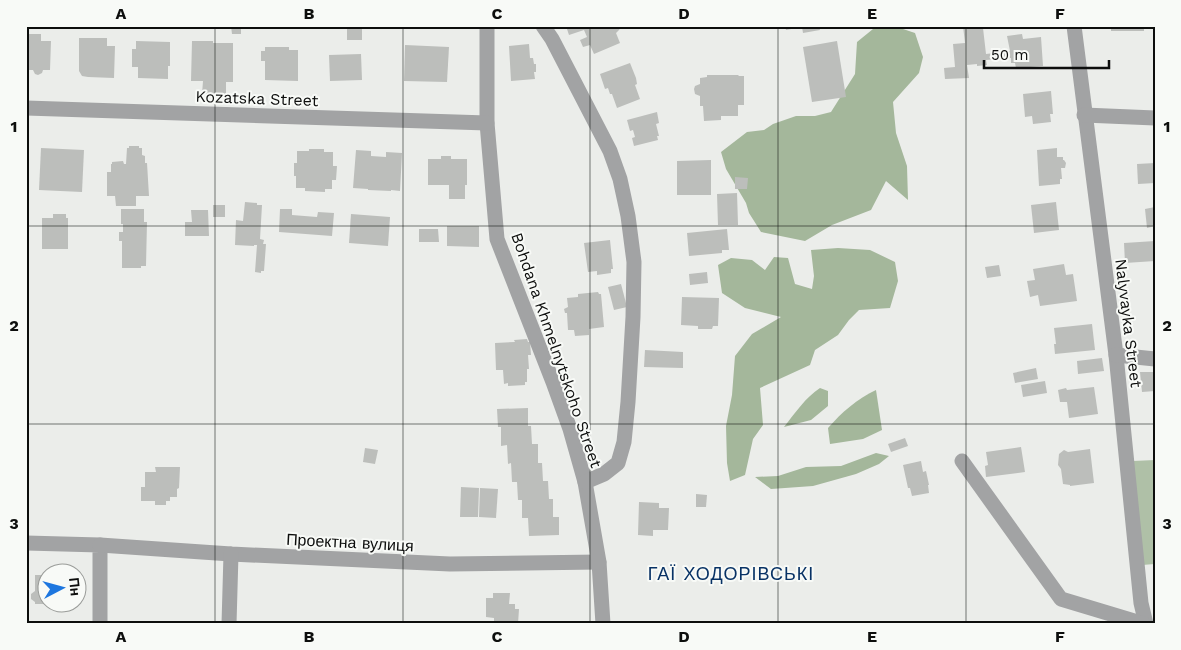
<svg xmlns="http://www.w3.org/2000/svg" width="1181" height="650" viewBox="0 0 1181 650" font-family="'Work Sans',sans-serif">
<rect width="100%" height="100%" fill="#ebedea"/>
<!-- green -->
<polygon fill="#afc0a7" points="1155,460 1155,564 1142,565 1133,461"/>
<!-- forest -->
<g fill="#a4b79b">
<polygon points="894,26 915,33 923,57 919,73 893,102 896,133 907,166 908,200 886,181 871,210 832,225 805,241 761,232 749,213 746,203 726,169 721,152 747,132 764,130 773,124 796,116 815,116 831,112 855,74 857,42 873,29"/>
<polygon points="838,248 870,250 895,262 898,281 890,308 859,310 849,320 838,335 815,350 810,365 760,388 763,425 753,439 745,475 730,481 727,463 726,426 732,395 735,356 752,334 781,317 745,308 722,293 718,265 731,258 752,260 765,270 774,257 788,258 795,284 812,289 814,276 811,250"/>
<path d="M820,388L828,391V406L811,420L784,427C795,413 806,397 820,388Z"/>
<path d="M876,390L882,430L863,439L830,444L828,428C842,412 857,399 876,390Z"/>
<polygon points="876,453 889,456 879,464 856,474 813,486 771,489 755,477 778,476 806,467 841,466"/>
</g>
<!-- building -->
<g fill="#bcbebb">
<polygon points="231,26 241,26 241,34 232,34"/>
<rect x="347" y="26" width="15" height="14"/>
<polygon points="566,26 622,26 619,30 616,33 620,43 594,54 590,45 583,47 580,40 587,37 584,30 569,35"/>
<polygon points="785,26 819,26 820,30 803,33 802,27 786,30"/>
<polygon points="963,26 985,26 985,28 983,28 986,54 1010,51 1007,36 1022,34 1023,39 1041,37 1043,66 1016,68 1015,63 1011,63 1011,58 986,60 987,65 977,66 977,64 967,65 969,78 945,79 944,68 955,67 953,44 965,43"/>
<rect x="1111" y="26" width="33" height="5"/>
<polygon points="26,34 41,34 41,41 51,41 50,70 43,70 42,73 38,75 35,74 33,70 26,70"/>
<polygon points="79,38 107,38 107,46 115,46 114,78 88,77 82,76 79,71"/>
<polygon points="136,41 170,42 170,66 168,66 168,79 138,78 138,67 132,67 132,49 136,49"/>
<polygon points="192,41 213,41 213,43 233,43 233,82 226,82 226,94 202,94 203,81 191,81"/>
<polygon points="837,41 846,97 812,102 803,47"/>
<polygon points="529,44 530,58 533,58 534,64 536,64 536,72 534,72 535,79 511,81 509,46"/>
<polygon points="405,45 449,47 447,82 404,81"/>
<polygon points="265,47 289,47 289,50 298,50 298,81 265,80 265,61 261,61 261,51 265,51"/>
<polygon points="361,54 362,80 330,81 329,55"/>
<polygon points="630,63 636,78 637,84 635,85 640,99 617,108 612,94 610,94 608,88 605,89 600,74"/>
<polygon points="707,75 738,75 739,76 744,76 744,105 738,105 738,116 721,116 721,120 704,121 703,106 700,106 700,96 695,94 694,89 695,86 700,84 700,78 707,77"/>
<polygon points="1051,91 1053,114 1050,114 1051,122 1033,124 1032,116 1025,117 1023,94"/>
<polygon points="657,112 659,123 656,124 659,136 657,136 658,140 634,146 632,138 635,137 633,130 630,131 627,120"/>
<polygon points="129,146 139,146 139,148 142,148 142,155 145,156 145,163 147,163 149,196 136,196 136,206 116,206 115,196 107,196 107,172 111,172 111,164 112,164 112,162 123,161 124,164 126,164 127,148 129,148"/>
<polygon points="41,148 84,150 82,192 39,190"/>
<polygon points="1057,148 1057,157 1063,157 1063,160 1064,160 1066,163 1065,168 1061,168 1062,179 1060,179 1060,184 1039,186 1037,150"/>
<polygon points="309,149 324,149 324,152 333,152 333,166 337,166 336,180 332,180 332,189 325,189 325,192 305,191 305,188 296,188 296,176 294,176 294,163 297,163 297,151 309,151"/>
<polygon points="356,150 371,151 371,156 386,157 386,152 402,153 400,191 391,190 391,191 368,190 368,189 353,188"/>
<polygon points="441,156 451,156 451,159 467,159 467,185 465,185 465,199 449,199 449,185 428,185 428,159 441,159"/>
<polygon points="711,160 711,195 677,195 677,161"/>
<polygon points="1155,163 1155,183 1138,184 1137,164"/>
<polygon points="735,177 748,178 747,189 735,189"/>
<polygon points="737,193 738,225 718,225 717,194"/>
<polygon points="245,202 257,203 257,205 262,205 260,239 264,240 263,244 266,244 264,271 261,271 261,273 255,272 257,245 254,245 254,246 235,245 236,220 243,221"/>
<polygon points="1056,202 1059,230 1034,233 1031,205"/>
<rect x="213" y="205" width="12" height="12"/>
<polygon points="1155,207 1155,226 1147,228 1145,209"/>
<polygon points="121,209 144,209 144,222 147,222 146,266 141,266 141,268 122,268 122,241 119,241 119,232 123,232 123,224 121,224"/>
<polygon points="280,209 292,209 292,215 317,217 318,212 334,213 332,236 279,232"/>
<polygon points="191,210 208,210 209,236 185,236 185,222 192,222"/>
<polygon points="53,214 66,214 66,218 68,218 68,249 42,249 42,218 53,218"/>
<polygon points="351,214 390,217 388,246 349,243"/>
<polygon points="447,226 479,226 479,247 447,246"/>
<polygon points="419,229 438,229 439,242 419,242"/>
<polygon points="727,229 729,250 722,250 722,253 689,256 687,233"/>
<polygon points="610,240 613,269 611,269 611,273 597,275 597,271 588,272 584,243"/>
<polygon points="1155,241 1155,261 1125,263 1124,243"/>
<polygon points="1064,264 1066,275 1073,274 1077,301 1040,306 1038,295 1030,297 1027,281 1035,280 1033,269"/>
<polygon points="999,265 1001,276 987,278 985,267"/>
<polygon points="707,272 708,283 690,285 689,274"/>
<polygon points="621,284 627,307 614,310 608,287"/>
<polygon points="598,292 599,294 601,294 604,327 589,329 589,335 575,336 574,330 568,330 567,313 565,313 564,309 568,307 567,298 578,297 578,294"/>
<polygon points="682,297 719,298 718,326 713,326 712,329 698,329 698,326 681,325"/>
<polygon points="1092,324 1095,350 1055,354 1054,344 1056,344 1054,328"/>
<polygon points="527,339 528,342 530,342 531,355 528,355 529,369 527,369 527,382 525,382 525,385 508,386 508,383 504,384 503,370 496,370 495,343 515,342 514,340"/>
<polygon points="645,350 683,352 683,368 644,367"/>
<polygon points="1102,358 1104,371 1078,374 1077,361"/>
<polygon points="1036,368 1038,379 1015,383 1013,373"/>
<polygon points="1140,372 1155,372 1155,391 1142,392"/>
<polygon points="1045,381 1047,393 1023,397 1021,385"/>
<polygon points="1094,387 1098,414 1069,418 1067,402 1060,402 1058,390 1066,388 1067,390"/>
<polygon points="528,408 528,426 531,426 532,444 538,444 538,463 542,463 543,481 548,481 549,499 553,499 553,517 559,517 559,535 529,536 528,518 522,518 522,500 518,500 517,482 512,482 511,463 508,464 507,445 501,446 501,427 498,427 497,409"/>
<polygon points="905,438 908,446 891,452 888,444"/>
<polygon points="1021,447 1025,472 986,477 985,466 988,465 986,452"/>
<polygon points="365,448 378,450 375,464 363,462"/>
<polygon points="1090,449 1094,483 1070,486 1070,485 1063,484 1061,469 1058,465 1059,454 1064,450 1068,452"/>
<polygon points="921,461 923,472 926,471 929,485 928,485 929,493 912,496 910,488 908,488 903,465"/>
<polygon points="155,467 180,467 179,488 177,489 177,497 170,497 170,501 166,501 166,505 155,505 155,501 141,501 141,487 145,487 145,472 156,472"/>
<polygon points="461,487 479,488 478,517 460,517"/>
<polygon points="480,488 498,489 496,518 479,517"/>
<polygon points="696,494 707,495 706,507 696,507"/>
<polygon points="639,502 659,503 659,508 669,508 668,530 653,530 653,536 638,535"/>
<polygon points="35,575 48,575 48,604 35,604 35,602 31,599 31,594 35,591"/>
<polygon points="493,593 510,593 509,604 515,604 515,609 519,609 518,624 494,624 494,618 486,617 486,598 493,598"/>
</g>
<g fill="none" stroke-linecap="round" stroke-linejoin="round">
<!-- minor -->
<g stroke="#a2a3a4" stroke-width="15">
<polyline points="487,26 487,123 497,239 553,382 570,429 585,482 599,562 603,624"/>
<polyline points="543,26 552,39 610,151 620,179 628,216 634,262 633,317 628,402 624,442 618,463 604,474 585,482"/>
<polyline points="1074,26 1116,355 1141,603 1146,624"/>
<polyline points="26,108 487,123"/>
<polyline points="1084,115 1155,118"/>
<polyline points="1116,355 1155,359"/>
<polyline points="962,461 1061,599 1144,624"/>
<polyline points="26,543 100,545 100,624"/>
<polyline points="100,545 231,554 450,564 599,562"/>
<polyline points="229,624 231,554"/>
</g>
</g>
<!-- grid -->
<path fill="none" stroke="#0d0e0d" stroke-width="1" stroke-opacity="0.55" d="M215,26V624M403,26V624M590,26V624M778,26V624M966,26V624M26,226H1155M26,424H1155"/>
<g text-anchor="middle" stroke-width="4" stroke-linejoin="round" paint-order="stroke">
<!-- street labels -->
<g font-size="16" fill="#0d0e0d" stroke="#f8faf7">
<text transform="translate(257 98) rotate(2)" y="6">Kozatska Street</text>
<text transform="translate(1129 323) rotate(83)" y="6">Nalyvayka Street</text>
<text transform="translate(557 350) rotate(71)" y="6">Bohdana Khmelnytskoho Street</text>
<text transform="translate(350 542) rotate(3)" y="6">Проектна вулиця</text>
</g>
<!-- neighbourhood labels -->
<g font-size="18" letter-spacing="1" fill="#083265" stroke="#f8faf7">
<text x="731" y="580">ГАЇ ХОДОРІВСЬКІ</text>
</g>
</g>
<!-- border -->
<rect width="1181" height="650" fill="none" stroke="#f8faf7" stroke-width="55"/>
<!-- north arrow -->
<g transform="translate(62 588) rotate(84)"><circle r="24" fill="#f8faf7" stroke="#9a9c99"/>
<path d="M0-4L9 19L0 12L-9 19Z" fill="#1d76df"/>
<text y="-8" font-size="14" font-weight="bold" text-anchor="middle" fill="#0d0e0d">Пн</text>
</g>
<!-- scale -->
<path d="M984 60v8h125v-8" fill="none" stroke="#0d0e0d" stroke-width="2.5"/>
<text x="991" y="60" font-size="15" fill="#0d0e0d" stroke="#f8faf7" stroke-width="4" paint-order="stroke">50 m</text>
<rect x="28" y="28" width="1126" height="594" fill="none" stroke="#0d0e0d" stroke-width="2"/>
<g font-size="16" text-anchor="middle" font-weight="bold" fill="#0d0e0d">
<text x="121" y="19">A</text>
<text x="309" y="19">B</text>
<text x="497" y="19">C</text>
<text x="684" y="19">D</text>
<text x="872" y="19">E</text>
<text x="1060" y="19">F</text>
<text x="14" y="132">1</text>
<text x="1167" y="132">1</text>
<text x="14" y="331">2</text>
<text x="1167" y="331">2</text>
<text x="14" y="529">3</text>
<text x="1167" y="529">3</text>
<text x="121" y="642">A</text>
<text x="309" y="642">B</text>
<text x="497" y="642">C</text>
<text x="684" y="642">D</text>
<text x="872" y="642">E</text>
<text x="1060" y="642">F</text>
</g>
</svg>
